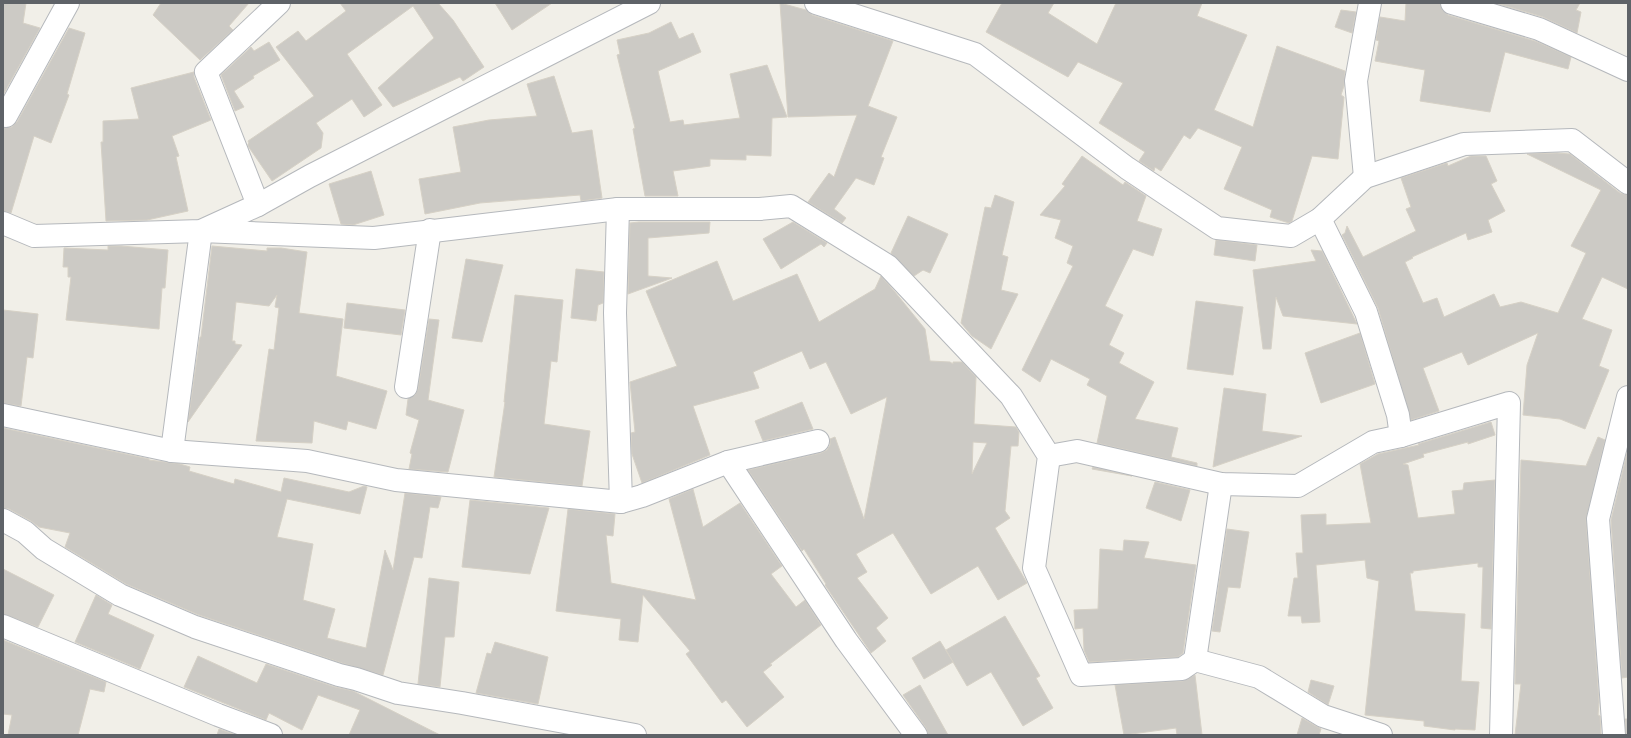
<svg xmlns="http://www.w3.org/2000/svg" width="1631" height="738" viewBox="0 0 1631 738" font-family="Roboto,sans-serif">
<rect width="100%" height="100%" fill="#f1efe8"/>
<!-- building -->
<g fill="#cccac5" stroke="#d6d1c6" fill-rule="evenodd">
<polygon points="3,3 26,3 23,23 40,28 3,95"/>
<polygon points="161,3 249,3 229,26 233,30 200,60 153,15"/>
<polygon points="340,3 438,3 453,20 484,67 463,81 460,77 393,107 378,88 434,38 413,6 347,54 382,105 364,117 352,99 316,123 323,133 321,148 272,181 248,146 248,144 249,143 248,141 314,96 276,47 298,31 306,41 346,11"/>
<polygon points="495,3 552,3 512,30"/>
<polygon points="780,3 806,10 812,15 893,41 868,106 897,117 881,157 884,158 874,185 856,178 834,209 846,218 842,223 808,202 829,173 834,177 857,115 788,117"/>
<polygon points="1002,3 1054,3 1048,13 1097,44 1116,3 1202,3 1197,16 1247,35 1214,110 1253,127 1277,46 1345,71 1344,86 1341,95 1344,97 1338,159 1312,156 1292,221 1289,223 1270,217 1272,210 1224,189 1242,147 1198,128 1190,139 1184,135 1161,171 1155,167 1154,171 1139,161 1145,152 1099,123 1123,83 1078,62 1068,77 986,32"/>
<polygon points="1406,3 1440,3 1443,11 1448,15 1535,41 1571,57 1568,69 1505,52 1490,112 1420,101 1425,70 1375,61 1379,41 1376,40 1380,17 1405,21"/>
<polygon points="1496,3 1580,3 1576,10 1581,12 1577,33 1543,17"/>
<polygon points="1341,10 1356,12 1352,33 1335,27"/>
<polygon points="671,22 679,39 693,33 701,52 658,71 670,122 683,120 684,125 740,118 730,74 767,65 787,117 772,118 771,156 746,155 746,160 710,159 710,166 673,171 678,196 645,196 633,129 635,128 617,55 620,54 617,40 649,33"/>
<polygon points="69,28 85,33 67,94 69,95 51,143 34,136 11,213 3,211 3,128 12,127 17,122"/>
<polygon points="269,42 280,60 253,76 254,78 234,91 244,107 235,111 221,75 251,47 254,51"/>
<polygon points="194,72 194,77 211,120 172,136 179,156 176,157 188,211 147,220 106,221 101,142 103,142 103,121 139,119 131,88"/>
<polygon points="554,76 572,133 592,130 602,198 581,201 580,195 480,203 425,214 419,179 461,172 453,127 489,120 537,116 527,84"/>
<polygon points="1557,153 1570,154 1620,193 1628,195 1628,289 1602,277 1582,319 1612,330 1599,366 1609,370 1585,429 1560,419 1523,415 1527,365 1538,333 1468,365 1462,352 1423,368 1439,411 1411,420 1378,308 1342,235 1345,233 1347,226 1363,257 1416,231 1406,209 1411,207 1401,178 1447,163 1448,166 1471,156 1486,156 1497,181 1491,184 1505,211 1488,220 1492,232 1468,240 1466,233 1412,257 1413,258 1405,262 1423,303 1437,298 1444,317 1494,294 1500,307 1521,302 1558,313 1586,253 1571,246 1601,190 1527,154"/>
<polygon points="1082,156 1123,185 1125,182 1146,196 1137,221 1162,229 1153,256 1133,249 1105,306 1123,315 1109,345 1124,353 1119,363 1154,382 1135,419 1178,428 1171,457 1197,463 1197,466 1097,443 1107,396 1087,385 1090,379 1051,359 1040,382 1022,370 1073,266 1067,263 1073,246 1055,238 1061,220 1040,215 1065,186 1062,184"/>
<polygon points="371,171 384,215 353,225 341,224 329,184"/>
<polygon points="995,195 1014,202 1002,255 1008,257 1001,290 1018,294 991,349 972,336 961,323 985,207 991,208"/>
<polygon points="908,216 948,234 930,273 923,270 914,276 891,253"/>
<polygon points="639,222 710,222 709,233 648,238 648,276 672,278 628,294 630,223"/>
<polygon points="793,222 827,243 824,247 821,244 781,269 763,239"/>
<polygon points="1216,240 1257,245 1255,261 1214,255"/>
<polygon points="108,246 121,246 168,250 165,288 162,288 159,329 66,320 71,277 68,277 68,267 63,267 64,248 108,250"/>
<polygon points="212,246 267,251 267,248 281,248 307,252 299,313 343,319 336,376 387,391 376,429 348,421 346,430 314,421 312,443 256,441 269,349 274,350 279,308 275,307 277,295 269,306 236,302 232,341 235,341 235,344 242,345 188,422 200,337 201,337"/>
<polygon points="1311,250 1322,251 1357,324 1283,316 1276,297 1271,349 1263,349 1253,270 1316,261"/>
<polygon points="466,259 503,265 482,342 452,338"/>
<path d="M717,261L733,301L797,274L819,322L875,289L881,276L895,292L925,329L930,361L950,362L953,364V362H962L976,377L974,424L1016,427L1019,432L1018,446H1011L1005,511L1010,518L995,528L1027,583L998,600L978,566L931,594L893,533L856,554L867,572L857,578L888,618L876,628L886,641L871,653L825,585L826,584L804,549L802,551L748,470L821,453L827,450L830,445V439L835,437L864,519L887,397L851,414L826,362L810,369L802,351L753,372L759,388L693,406L710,455L642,483L632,454L631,433L635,432L630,382L677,366L646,291ZM973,442L987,443L972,474Z"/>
<polygon points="576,269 604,272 603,303 598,305 596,321 571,318"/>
<polygon points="515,295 563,300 557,362 551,361 544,424 590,431 582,486 494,477 505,402 504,402"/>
<polygon points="1196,301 1243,307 1233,375 1187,369"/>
<polygon points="347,303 405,310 401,335 344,328"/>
<polygon points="3,310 38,314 33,358 27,357 21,406 3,403"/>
<polygon points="429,319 439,320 428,400 464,410 448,472 409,469 412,454 410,453 419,420 406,415 408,399 415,395 418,389"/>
<polygon points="1360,333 1375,384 1321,403 1305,353"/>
<polygon points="1224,388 1266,394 1262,431 1302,436 1213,467"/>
<polygon points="802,402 813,429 763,441 755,421"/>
<polygon points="1491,422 1495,435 1468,444 1468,442 1423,454 1424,457 1403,464 1408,465 1418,518 1455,514 1452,491 1463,490 1464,483 1495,480 1491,629 1481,628 1483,567 1478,567 1478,563 1413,571 1413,573 1410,573 1415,611 1465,614 1461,681 1479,682 1475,730 1455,729 1455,730 1424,726 1424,721 1365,715 1379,581 1367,578 1365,560 1316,565 1320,622 1302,623 1301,616 1288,616 1294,578 1298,578 1296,553 1303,553 1301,515 1326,514 1326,525 1371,523 1360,464 1378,454 1419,445 1418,444"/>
<polygon points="3,428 149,459 149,460 180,464 190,467 189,471 234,484 235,479 281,492 284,478 349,492 364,486 367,487 360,514 287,499 277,537 313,544 303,600 335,609 327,638 366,648 385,550 393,570 405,493 441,497 438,508 430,507 422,558 414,557 383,675 342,663 199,615 126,584 65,547 70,533 39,527 31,521 9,509 3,508"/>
<polygon points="1598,437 1605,440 1586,520 1599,702 1598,715 1600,716 1601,735 1515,735 1521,684 1515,684 1521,460 1586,466"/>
<polygon points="1628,449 1628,677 1622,678 1611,520"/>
<polygon points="1093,467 1132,476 1092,469"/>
<polygon points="1155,482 1190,490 1181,521 1146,508"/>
<polygon points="693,489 703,527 740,503 782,566 771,574 796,607 805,600 821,625 770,664 772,665 763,672 784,697 747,727 726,700 722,703 686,654 690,651 643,595 638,642 619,640 621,619 556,611 568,509 615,514 613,536 606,535 611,583 696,600 669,499"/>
<polygon points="470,500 549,508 530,574 462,567"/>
<polygon points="1227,529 1249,532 1240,588 1228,587 1220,632 1212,631"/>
<polygon points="1124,540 1149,542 1144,558 1196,565 1183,653 1178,657 1089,662 1084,650 1083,628 1075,629 1074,610 1098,609 1100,549 1123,551"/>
<polygon points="3,569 54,595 38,627 3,614"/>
<polygon points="429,578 459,582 454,637 445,637 440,687 418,684"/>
<polygon points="96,595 112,605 108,614 154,635 140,669 75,642"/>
<polygon points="1005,616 1040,676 1036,678 1053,708 1023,726 991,672 967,686 946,650"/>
<polygon points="3,640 106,682 104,692 90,689 78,735 8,735 12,715 3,714"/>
<polygon points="940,641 953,662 924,679 912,658"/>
<polygon points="495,642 548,657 538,704 476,693 487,653 491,654"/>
<polygon points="198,656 257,683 266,664 335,687 353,691 440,735 349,735 360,710 318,695 302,730 269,713 266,720 184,687"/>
<polygon points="1195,675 1202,735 1177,735 1176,728 1124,735 1115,685 1183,681"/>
<polygon points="1311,680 1334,686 1328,705 1308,692"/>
<polygon points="920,685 948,735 928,735 926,728 903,695"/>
<polygon points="1302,718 1321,729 1319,735 1297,735"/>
<polygon points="1625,719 1628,719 1628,735 1626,735"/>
<polygon points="219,729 236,735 217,735"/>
</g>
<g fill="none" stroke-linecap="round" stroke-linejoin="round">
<defs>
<g id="street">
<polyline points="816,3 975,54 1127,168 1217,228 1291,236 1320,219 1365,177 1464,144 1572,140 1628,183"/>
<polyline points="1452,3 1539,29 1628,70"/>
<polyline points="6,116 68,3"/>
<polyline points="1365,177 1356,81 1370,3"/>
<polyline points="258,205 206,72 279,3"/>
<polyline points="618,209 615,313 621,502"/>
<polyline points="1320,219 1366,312 1398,415 1401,436"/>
<polyline points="3,223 34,236 201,231 258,205 310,176 649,3"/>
<polyline points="406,387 430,230"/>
<polyline points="3,415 172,451 307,461 396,480 621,502 642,496 728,462 818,441"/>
<polyline points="172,451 201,231 374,238 618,209 760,209 791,206 888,266 1011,396 1049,456 1034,568 1081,675 1182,669 1195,660 1259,677 1323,716 1381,735"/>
<polyline points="1049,456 1077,451 1221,484 1298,486 1373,442 1401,436 1509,403 1501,735"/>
<polyline points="728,462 846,640 916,735"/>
<polyline points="3,520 25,532 44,549 120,595 195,627 339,675 356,679 398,693 462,703 635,735"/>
<polyline points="3,626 218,715 271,735"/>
<polyline points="1195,660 1221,484"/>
<polyline points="1614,735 1598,519 1628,397"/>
</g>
</defs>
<!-- street casing -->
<use href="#street" stroke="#b5b8bc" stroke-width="24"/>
<!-- street -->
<use href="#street" stroke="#fff" stroke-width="22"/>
</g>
<!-- border -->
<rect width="1631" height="738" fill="none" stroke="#5f6368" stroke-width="8"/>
</svg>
